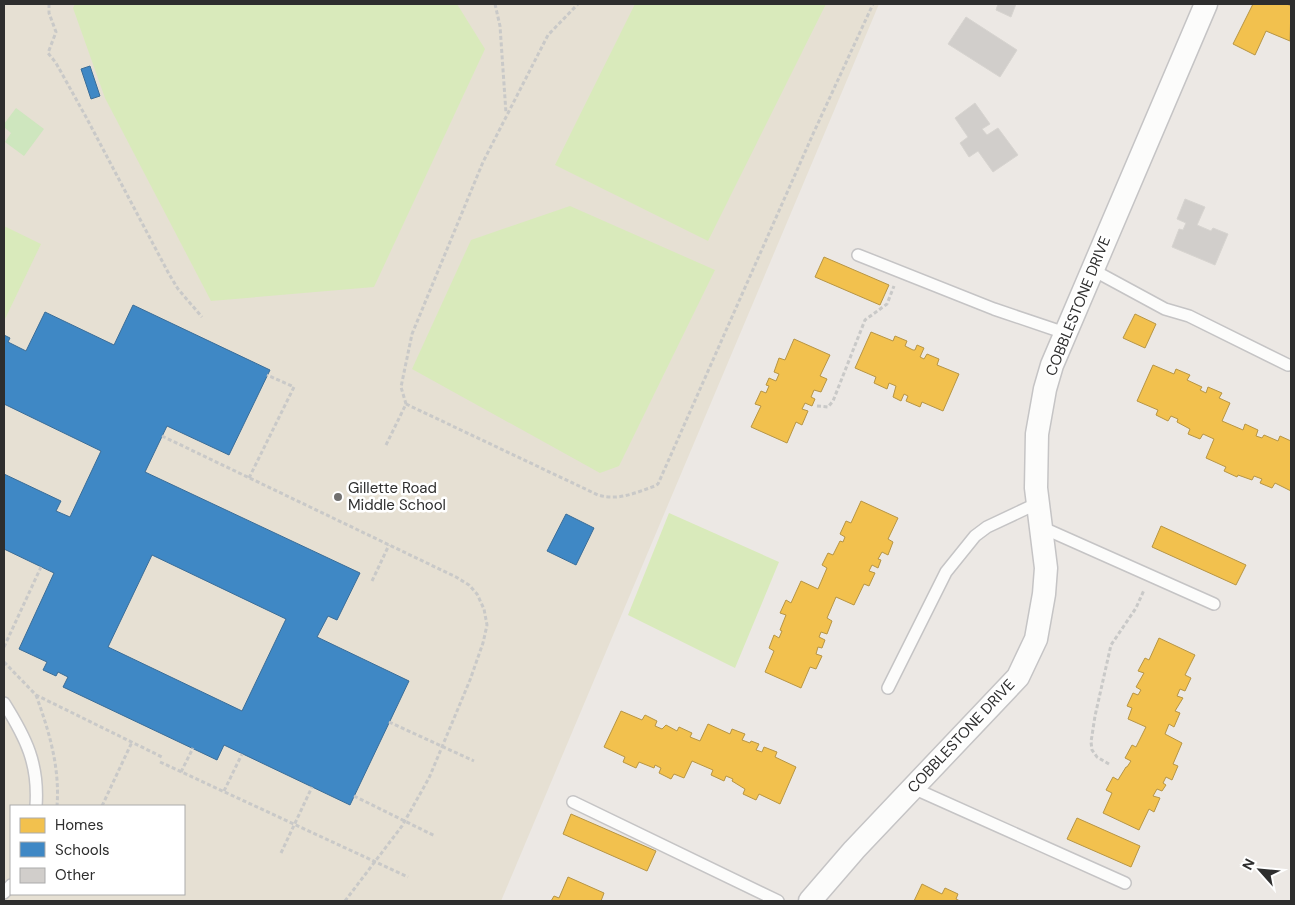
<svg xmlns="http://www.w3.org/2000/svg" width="1295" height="905" viewBox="0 0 1295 905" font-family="'DM Sans',sans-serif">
<rect width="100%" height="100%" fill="#ece8e4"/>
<!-- education -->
<path fill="#e6e0d3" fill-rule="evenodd" d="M4,4H879L501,901H4ZM11,806H184V894H11Z"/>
<!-- green -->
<polygon fill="#cee6be" points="16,108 44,129 24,156 5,142 11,133 4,127 4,124"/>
<!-- pitch -->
<g fill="#d9eabb">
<polygon points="75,4 457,4 485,49 374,287 211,301 105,98 73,8"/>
<polygon points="635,4 826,4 708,241 555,165"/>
<polygon points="570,206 715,270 619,466 600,473 412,369 471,240"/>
<polygon points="4,226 41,244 5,319 4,319"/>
<polygon points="669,513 779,562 735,668 628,615"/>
</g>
<!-- homes -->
<g fill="#f2c14e" stroke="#b79544">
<polygon points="1253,4 1287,4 1291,6 1290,41 1266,31 1255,55 1233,44"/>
<polygon points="824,257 889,285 880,305 815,277"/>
<polygon points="1135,314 1156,324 1145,348 1123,338"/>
<polygon points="871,332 893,341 895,336 907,341 905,346 913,350 915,350 917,345 924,348 920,357 924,359 927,354 939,359 937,365 959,374 943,411 922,402 920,407 906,401 908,396 904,394 901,401 893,397 896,386 889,383 887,389 874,383 876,377 855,368"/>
<polygon points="794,339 830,355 820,376 827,379 821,392 814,390 811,397 815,399 812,406 805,403 802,409 808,411 802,425 796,422 787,443 751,427 761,406 755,404 761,391 766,393 769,386 766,385 769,378 776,381 779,374 774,372 779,358 785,360"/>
<polygon points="1153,365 1174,374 1176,369 1190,375 1187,380 1202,387 1200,390 1206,393 1208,387 1222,393 1219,398 1230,403 1222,421 1243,430 1245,424 1258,430 1256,436 1262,438 1264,435 1278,441 1280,436 1291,441 1291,491 1275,483 1272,488 1260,483 1262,479 1254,476 1252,480 1238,475 1237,477 1224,471 1226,467 1206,458 1214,439 1203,434 1200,439 1188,434 1190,429 1177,422 1178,419 1171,416 1168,421 1156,415 1158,410 1137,401"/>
<polygon points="861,501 898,518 888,539 893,542 888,555 882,552 878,559 881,560 878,568 872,565 869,571 875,573 869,586 864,584 854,605 836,597 827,618 832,621 827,634 821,632 819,637 825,640 822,648 818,647 816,654 822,656 816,669 810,667 801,688 765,672 774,651 769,648 774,635 779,638 782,631 780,630 786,615 780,613 786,600 791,603 801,581 818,589 827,568 822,565 828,553 833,555 840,541 843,542 845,537 840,534 846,521 851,523"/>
<polygon points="1161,526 1246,565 1236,585 1152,547"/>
<polygon points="1159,638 1195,655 1185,675 1191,678 1185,691 1180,689 1177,696 1183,698 1175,711 1180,713 1174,727 1169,724 1165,734 1182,743 1173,764 1178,766 1172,780 1166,777 1163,783 1166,785 1162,791 1157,789 1153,796 1160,798 1154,812 1149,809 1139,830 1103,813 1112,793 1106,790 1113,777 1118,780 1126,767 1127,767 1131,761 1125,758 1132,745 1136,747 1146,727 1128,719 1132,708 1127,706 1133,693 1138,695 1141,690 1136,687 1144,673 1138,671 1145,658 1149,660"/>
<polygon points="621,711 642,720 645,715 657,721 655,726 662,729 666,725 677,731 679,727 692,733 690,737 700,741 708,724 730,734 732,729 745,734 742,740 750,743 751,741 759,744 756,750 762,752 764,747 777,752 775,757 796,767 780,804 759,794 756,800 743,794 745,789 732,781 733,779 726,776 724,781 711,775 713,770 692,761 684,778 674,774 671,779 659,773 661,768 655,765 654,768 639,762 636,768 623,762 625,757 604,747"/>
<polygon points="571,814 656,851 647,871 563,834"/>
<polygon points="1077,818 1140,846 1131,867 1067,839"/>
<polygon points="568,877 604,893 601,901 551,901 554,896 559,898"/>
<polygon points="922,884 942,894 945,888 958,894 956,899 960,901 914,901"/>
</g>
<!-- schools -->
<g fill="#3f88c5" stroke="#3a6d98" fill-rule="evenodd">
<polygon points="90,66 100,96 91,99 81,69"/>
<path d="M133,305L270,370L229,455L167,426L145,472L360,573L337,620L328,616L317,637L409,681L350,805L224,745L217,760L63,687L68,677L58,672L56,676L43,670L47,662L19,649L54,573L4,549V474L61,501L56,511L70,517L101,451L4,404V335L10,338L8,342L26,351L45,312L114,345ZM152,555L286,619L242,711L108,647Z"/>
<polygon points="566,514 594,528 576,565 547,551"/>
</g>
<!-- building -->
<g fill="#d1cecb" stroke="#d7d4d0">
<polygon points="998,4 1016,4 1011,17 996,10"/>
<polygon points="966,17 1017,50 1000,77 948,44"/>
<polygon points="975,103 990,124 982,129 987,135 998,128 1018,155 993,172 978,151 969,157 960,143 968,137 955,118"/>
<polygon points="1185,199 1205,207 1197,225 1211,231 1213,228 1228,234 1215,265 1172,247 1179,229 1183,230 1186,223 1177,219"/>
</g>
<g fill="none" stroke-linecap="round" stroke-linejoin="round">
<defs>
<g id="service">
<polyline points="858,255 994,309 1065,333"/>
<polyline points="1093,270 1165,309 1189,316 1288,365"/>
<polyline points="1041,527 1214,604"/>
<polyline points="888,688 946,572 975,536 987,527 1038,503"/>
<path d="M4,703C26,738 39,764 36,806"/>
<polyline points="913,788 1125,883"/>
<polyline points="573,802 778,901"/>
<polyline points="4,893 11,885"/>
</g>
<polyline id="minor" points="810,901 854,850 1018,677 1036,639 1044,594 1046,568 1036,488 1037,434 1045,389 1052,365 1206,4"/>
</defs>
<!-- service casing -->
<use href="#service" stroke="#c5c4c5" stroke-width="14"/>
<!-- minor casing -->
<use href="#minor" stroke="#c5c4c5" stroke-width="25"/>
<!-- path -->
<g stroke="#c9c9c8" stroke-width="3" stroke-dasharray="4 2.5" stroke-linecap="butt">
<polyline points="49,4 49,13 56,32 48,53 56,63 86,117 169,274 178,289 202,317"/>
<polyline points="495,4 500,26 506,113"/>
<path d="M406,404L598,495C618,501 635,493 655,486L658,484L813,134L873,4"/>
<polyline points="817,406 828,407 833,401 865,320 887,304 894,286"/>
<polyline points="162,436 456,577 469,585 477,594 484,609 487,625 483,643 470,680 429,778 402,826 345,901"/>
<polyline points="386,445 406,404 401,387 412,334 483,162 548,35 578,4"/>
<polyline points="249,478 294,387 267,375"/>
<polyline points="372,581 389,545"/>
<polyline points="4,647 41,567"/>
<polyline points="4,662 36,695 162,757"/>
<path d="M36,695C49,731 60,767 57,806"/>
<polyline points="389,722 474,761"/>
<polyline points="160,762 408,877"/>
<polyline points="1109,764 1097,757 1092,750 1091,742 1095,716 1111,645 1136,608 1144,590"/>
<polyline points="181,772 193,748"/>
<polyline points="224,791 242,754"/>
<polyline points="354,796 435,836"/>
<polyline points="102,806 132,742"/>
<polyline points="281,853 312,787"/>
</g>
<!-- service -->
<use href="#service" stroke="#fcfcfb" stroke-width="11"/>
<!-- minor -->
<use href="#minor" stroke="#fcfcfb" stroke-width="22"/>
</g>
<!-- markers -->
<circle fill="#706f6e" stroke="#fff" stroke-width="2" cx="338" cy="497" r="5"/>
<g text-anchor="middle" stroke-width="5" stroke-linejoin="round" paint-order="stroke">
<!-- street labels -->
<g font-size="15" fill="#2e2e2e" stroke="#fff">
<text transform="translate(1078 306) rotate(-68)" y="5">COBBLESTONE DRIVE</text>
<text transform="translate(961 736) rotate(-47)" y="5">COBBLESTONE DRIVE</text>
</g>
<!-- poi labels -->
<g font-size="15" fill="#2e2e2e" stroke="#fff" text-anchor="start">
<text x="348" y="493">Gillette Road<tspan x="348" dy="17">Middle School</tspan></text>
</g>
</g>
<!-- border -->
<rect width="1295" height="905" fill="none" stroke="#2e2e2e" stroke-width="10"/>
<!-- legend -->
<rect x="10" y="805" width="175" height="90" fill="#ffffff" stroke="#ababab"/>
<rect x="20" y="818" width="25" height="15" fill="#f2c14e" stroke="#ababab"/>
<text x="55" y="830" font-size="15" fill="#2e2e2e">Homes</text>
<rect x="20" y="842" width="25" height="15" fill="#3f88c5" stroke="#ababab"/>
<text x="55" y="855" font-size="15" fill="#2e2e2e">Schools</text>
<rect x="20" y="868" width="25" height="15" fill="#d1cecb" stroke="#ababab"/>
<text x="55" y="880" font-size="15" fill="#2e2e2e">Other</text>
<!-- north arrow -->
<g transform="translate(1260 870) rotate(297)" stroke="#ffffff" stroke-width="4" paint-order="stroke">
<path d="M0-4L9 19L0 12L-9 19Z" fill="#2e2e2e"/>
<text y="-8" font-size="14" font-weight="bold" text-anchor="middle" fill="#2e2e2e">N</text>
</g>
</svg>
